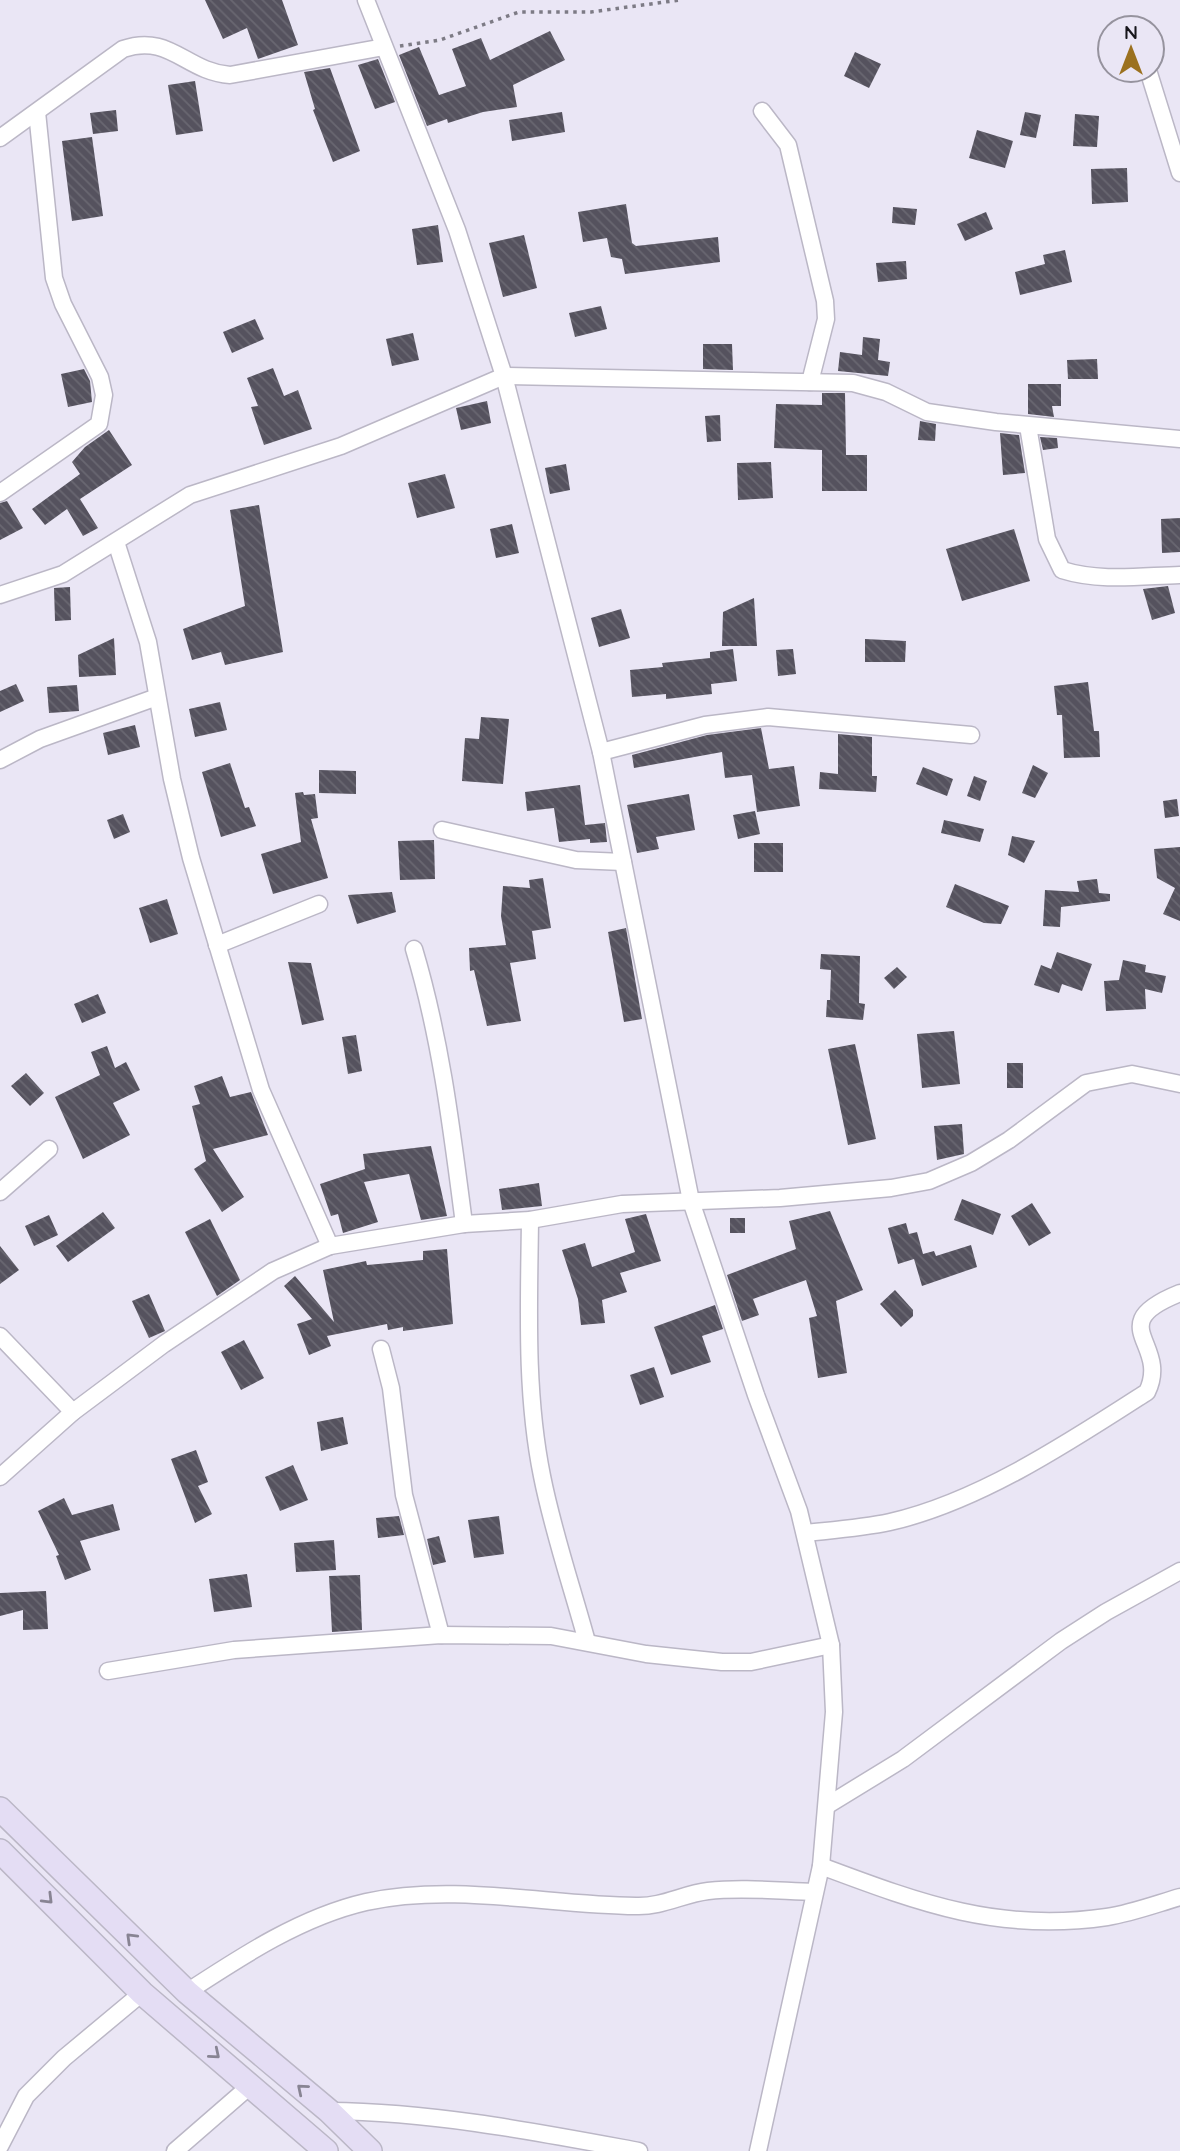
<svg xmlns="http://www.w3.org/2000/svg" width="1180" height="2151" viewBox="0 0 1180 2151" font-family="Quicksand,sans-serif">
<defs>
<pattern id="building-back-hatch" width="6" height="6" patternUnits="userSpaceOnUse" patternTransform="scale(1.75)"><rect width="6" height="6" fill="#55525e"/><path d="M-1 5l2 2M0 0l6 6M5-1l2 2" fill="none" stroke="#696771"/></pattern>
</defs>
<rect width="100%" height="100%" fill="#eae6f5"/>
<!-- building -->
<g fill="url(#building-back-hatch)">
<polygon points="205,0 282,0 298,45 258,59 247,28 223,39"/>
<polygon points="550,31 565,60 513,85 517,107 483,112 448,123 447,119 427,126 399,55 419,47 439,95 466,86 452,49 481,38 490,60"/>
<polygon points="855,52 881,64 869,88 844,76"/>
<polygon points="378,59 395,102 375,109 358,65"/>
<polygon points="330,68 360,151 333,162 313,110 315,109 304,72"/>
<polygon points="195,81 203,131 176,135 168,85"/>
<polygon points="116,110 118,131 93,134 90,113"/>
<polygon points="562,112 565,132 512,141 509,120"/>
<polygon points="1025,112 1041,115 1036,138 1020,135"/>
<polygon points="1075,114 1099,116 1097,147 1073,146"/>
<polygon points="977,130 1013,141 1005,168 969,158"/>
<polygon points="92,137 103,216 72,221 62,141"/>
<polygon points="1127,168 1128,202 1092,204 1091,169"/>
<polygon points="626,204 632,243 636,246 718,237 720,262 625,274 622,259 611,257 607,238 583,242 578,212"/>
<polygon points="893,207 917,209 915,225 892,223"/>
<polygon points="986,212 993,229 965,241 957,224"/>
<polygon points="438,225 443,262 417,265 412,229"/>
<polygon points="524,235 537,288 503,297 489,243"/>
<polygon points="1065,250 1072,282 1020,295 1015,272 1045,264 1043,255"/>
<polygon points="906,261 907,279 878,282 876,263"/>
<polygon points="601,306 607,329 575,337 569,313"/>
<polygon points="255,319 264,339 232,353 223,332"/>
<polygon points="413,333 419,360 392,366 386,339"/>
<polygon points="863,337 880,339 878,360 890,362 888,376 838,371 840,352 862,355"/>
<polygon points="703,344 732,344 733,370 703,369"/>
<polygon points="1097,359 1098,379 1068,379 1067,360"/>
<polygon points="273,368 284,396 298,390 312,429 264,445 251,407 258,406 247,378"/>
<polygon points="84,369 90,381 92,402 68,407 61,374"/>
<polygon points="1028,384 1061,384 1061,406 1052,406 1054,417 1028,414"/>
<polygon points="822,393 845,393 846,455 867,455 867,491 822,491 822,450 774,448 776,404 822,405"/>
<polygon points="487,401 491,423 461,430 456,408"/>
<polygon points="720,415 721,441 707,442 705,416"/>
<polygon points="920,421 936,424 935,441 918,440"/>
<polygon points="109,430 132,465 80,499 98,528 83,536 67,509 45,525 32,509 80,474 72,462 85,447"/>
<polygon points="1000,433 1019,435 1025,473 1003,475"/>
<polygon points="1040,437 1057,438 1058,448 1043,450"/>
<polygon points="771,462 773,498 738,500 737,463"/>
<polygon points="566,464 570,490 550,494 545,468"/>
<polygon points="445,474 455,508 417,518 408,483"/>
<polygon points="7,501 23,528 0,540 0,503"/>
<polygon points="259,505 283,652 225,665 221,652 192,660 183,629 245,606 230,510"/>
<polygon points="1180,518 1180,552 1162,553 1161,519"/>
<polygon points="512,524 519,553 496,558 490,529"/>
<polygon points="1014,529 1030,581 962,601 946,549"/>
<polygon points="1168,586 1175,613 1152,620 1143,589"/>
<polygon points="70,587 71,620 55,621 54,588"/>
<polygon points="754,598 757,646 722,646 723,612"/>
<polygon points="621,609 630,638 599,647 591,618"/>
<polygon points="114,638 116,675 79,677 78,655"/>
<polygon points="865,639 906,641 905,662 865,662"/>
<polygon points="733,649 737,681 711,684 712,694 666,699 666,694 632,697 630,670 663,667 662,663 710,658 710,652"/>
<polygon points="793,649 796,674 778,676 776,650"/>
<polygon points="1088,682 1094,731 1099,731 1100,757 1064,758 1062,715 1057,715 1054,686"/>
<polygon points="16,684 24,701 0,712 0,691"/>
<polygon points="77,685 79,711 49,713 47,687"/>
<polygon points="220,702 227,730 195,737 189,709"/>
<polygon points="481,717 509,719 503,784 462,781 465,738 479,739"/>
<polygon points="135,725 140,747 108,755 103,733"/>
<polygon points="761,728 769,769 794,766 800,806 757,812 752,775 725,778 722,752 634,768 632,755 707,735"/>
<polygon points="838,734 872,737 872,776 877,776 876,792 819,789 820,772 838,774"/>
<polygon points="230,763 245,808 249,807 256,826 221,837 202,772"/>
<polygon points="1033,765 1048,773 1035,798 1022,793"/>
<polygon points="923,767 953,779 947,796 916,784"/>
<polygon points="319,770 356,771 356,794 319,793"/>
<polygon points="974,776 987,781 980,801 967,796"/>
<polygon points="580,785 585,825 605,823 607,842 590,843 590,839 559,842 554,808 527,811 525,792"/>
<polygon points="303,792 304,795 315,794 318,818 311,819 328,878 273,894 261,854 301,842 295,793"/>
<polygon points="689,794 695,830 656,837 659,849 637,853 627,805"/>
<polygon points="1177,799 1179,816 1165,818 1163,801"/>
<polygon points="755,811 760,834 738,839 733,815"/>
<polygon points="123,814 130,832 114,839 107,820"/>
<polygon points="944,820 984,829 980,842 941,833"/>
<polygon points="1012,836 1035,841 1024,863 1008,855"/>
<polygon points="434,840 435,879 400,880 398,841"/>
<rect x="754" y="843" width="29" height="29"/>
<polygon points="1180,847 1180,921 1163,914 1175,888 1157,878 1154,849"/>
<polygon points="543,878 551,928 532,931 536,959 510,963 521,1021 487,1026 474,970 470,971 469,948 506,945 501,916 503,886 530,888 529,880"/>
<polygon points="1097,879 1099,893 1110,894 1110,901 1061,907 1060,927 1043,926 1045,890 1079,892 1077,881"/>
<polygon points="955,884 1009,906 1001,924 984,923 946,907"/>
<polygon points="392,892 396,912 357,924 348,895"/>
<polygon points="167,899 178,934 150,943 139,908"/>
<polygon points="626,928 642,1019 624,1022 608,932"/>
<polygon points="1057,952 1092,964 1082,991 1062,984 1059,993 1034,985 1041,965 1051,969"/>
<polygon points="821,954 860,956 859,1003 865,1004 863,1020 826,1017 827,1000 830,1000 831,970 820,969"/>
<polygon points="1123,960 1146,965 1145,972 1166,976 1162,993 1145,989 1146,1009 1106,1011 1104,981 1119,980"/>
<polygon points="288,962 311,963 324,1020 302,1025"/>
<polygon points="897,967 907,977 894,989 884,978"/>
<polygon points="98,994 106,1013 82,1023 74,1004"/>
<polygon points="954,1031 960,1084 922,1088 917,1034"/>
<polygon points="356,1035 362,1071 348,1074 342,1037"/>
<polygon points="855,1044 876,1139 848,1145 828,1049"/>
<polygon points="107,1046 115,1068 126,1062 140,1090 113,1103 130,1135 83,1159 55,1097 100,1075 91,1052"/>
<rect x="1007" y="1063" width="16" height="25"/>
<polygon points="26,1073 44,1093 30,1106 11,1086"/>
<polygon points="222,1076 230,1097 251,1092 268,1135 213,1149 244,1197 222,1212 194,1169 206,1161 192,1106 200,1104 194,1086"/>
<polygon points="962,1124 964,1154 937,1160 934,1126"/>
<polygon points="431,1146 447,1216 421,1220 409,1174 364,1182 378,1222 343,1233 338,1214 331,1216 320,1184 365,1169 363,1154"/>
<polygon points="539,1183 542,1206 502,1210 499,1189"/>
<polygon points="962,1199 1001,1214 993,1235 954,1220"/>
<polygon points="1032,1203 1051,1233 1029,1246 1011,1216"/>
<polygon points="830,1211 863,1290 836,1301 847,1373 818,1378 809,1318 817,1316 806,1280 753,1299 759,1315 742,1321 727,1275 796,1249 789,1221"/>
<polygon points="103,1212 115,1228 68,1262 56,1246"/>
<polygon points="646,1214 661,1261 620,1273 627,1292 602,1300 605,1323 581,1325 578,1299 562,1250 585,1243 592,1267 635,1252 625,1219"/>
<polygon points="49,1215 58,1235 34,1246 25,1226"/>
<rect x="730" y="1218" width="15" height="15"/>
<polygon points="210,1219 240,1280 217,1296 185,1232"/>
<polygon points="906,1223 909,1234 917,1232 923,1254 934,1251 936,1256 971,1245 977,1267 922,1286 914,1259 898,1264 888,1228"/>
<polygon points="0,1246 19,1270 0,1284"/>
<polygon points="447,1249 453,1324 403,1331 403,1327 388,1330 387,1324 327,1336 331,1346 309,1355 297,1324 312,1319 284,1286 295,1276 334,1322 323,1270 366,1261 367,1265 423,1260 423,1251"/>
<polygon points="895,1290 913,1310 913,1316 901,1327 880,1304"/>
<polygon points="149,1294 165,1331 149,1338 132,1301"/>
<polygon points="715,1305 723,1329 702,1336 711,1362 671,1375 654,1327"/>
<polygon points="244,1340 264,1378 241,1390 221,1352"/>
<polygon points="654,1367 664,1397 640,1405 630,1375"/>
<polygon points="343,1417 348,1444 321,1451 317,1422"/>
<polygon points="196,1450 208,1482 198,1486 212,1514 195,1523 171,1459"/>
<polygon points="293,1465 308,1500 280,1511 265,1477"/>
<polygon points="64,1498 72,1515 113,1504 120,1530 80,1541 91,1570 65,1580 56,1556 59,1555 38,1511"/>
<polygon points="399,1516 404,1535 378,1538 376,1518"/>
<polygon points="499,1516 504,1554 474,1558 468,1520"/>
<polygon points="439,1536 446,1562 433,1565 427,1539"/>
<polygon points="334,1540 336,1570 296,1572 294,1543"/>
<polygon points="247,1574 252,1607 214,1612 209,1579"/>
<polygon points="360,1575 362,1630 332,1632 329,1576"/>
<polygon points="46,1591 48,1629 23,1630 23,1610 0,1616 0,1593"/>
</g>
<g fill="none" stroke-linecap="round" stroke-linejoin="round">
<defs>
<g id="street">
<polyline points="366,0 457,230 504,376 601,752 691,1201 756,1395 799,1511 831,1645 834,1712 821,1866 758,2151"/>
<polyline points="1148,70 1180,173"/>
<polyline points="762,111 788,145 825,301 826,319 810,382"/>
<path d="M0,138L123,49C170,33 186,72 230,75L384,47"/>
<path d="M1028,426L1047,539L1062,570C1100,582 1141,576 1180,575"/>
<polyline points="0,493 99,424 104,395 100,377 63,304 54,278 37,112"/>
<polyline points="116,542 148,642 172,779 191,858 261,1090 330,1246"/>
<polyline points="0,595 63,574 190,495 341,446 504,376 853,383 886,392 927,412 996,422 1180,439"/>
<polyline points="601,752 705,725 768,717 971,735"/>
<polyline points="0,760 40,739 157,697"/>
<polyline points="442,830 576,860 623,862"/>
<polyline points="217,945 319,904"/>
<path d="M414,949C441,1039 452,1131 464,1224"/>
<polyline points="0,1192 49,1149"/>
<path d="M530,1220C529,1305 525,1392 542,1476C553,1532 572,1587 587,1642"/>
<polyline points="0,1336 73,1412"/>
<polyline points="381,1349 391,1388 404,1495 441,1635"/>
<polyline points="0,1477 73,1412 164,1344 273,1271 330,1246 464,1224 530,1220 622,1204 780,1198 891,1188 929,1181 971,1163 1009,1140 1086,1083 1132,1074 1180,1084"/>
<path d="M805,1533C833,1530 862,1528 890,1522C979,1502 1071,1441 1147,1392C1171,1343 1100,1325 1180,1293"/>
<polyline points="108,1671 234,1650 441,1635 551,1636 646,1654 722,1662 751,1662 831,1645"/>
<polyline points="828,1805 903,1759 1061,1641 1106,1612 1180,1571"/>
<path d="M821,1866C920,1903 999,1933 1107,1917C1132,1913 1156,1904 1180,1897"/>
<path d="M187,1992C242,1956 301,1917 366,1902C454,1883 547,1905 636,1906C662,1907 683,1894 708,1891C742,1887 780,1891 814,1892"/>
<path d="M329,2111C434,2112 536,2132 639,2151"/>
<polyline points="0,2146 26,2096 64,2058 142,1993"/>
<polyline points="175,2151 251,2085"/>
</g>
<g id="secondary">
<polyline points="0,1809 187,1992 329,2111 370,2151"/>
<polyline points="0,1851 142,1993 326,2151"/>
</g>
</defs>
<!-- street casing -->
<use href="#street" stroke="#bbb7c6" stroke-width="19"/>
<!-- secondary casing -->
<use href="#secondary" stroke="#bbb7c6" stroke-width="26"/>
<!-- path -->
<polyline stroke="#7d7b85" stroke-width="3.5" stroke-dasharray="3.5 5" stroke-linecap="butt" points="400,46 440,40 519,12 591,12 680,0"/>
<!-- street -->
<use href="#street" stroke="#fff" stroke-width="16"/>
<!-- secondary -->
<use href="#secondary" stroke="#e4ddf4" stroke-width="23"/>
</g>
<!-- one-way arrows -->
<defs><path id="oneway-chevron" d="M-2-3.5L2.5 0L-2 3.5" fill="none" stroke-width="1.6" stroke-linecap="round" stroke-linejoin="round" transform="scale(1.75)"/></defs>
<g stroke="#888493">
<use href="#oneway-chevron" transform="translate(48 1899) rotate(45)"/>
<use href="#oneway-chevron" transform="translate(131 1938) rotate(-136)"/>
<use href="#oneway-chevron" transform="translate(215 2054) rotate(40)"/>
<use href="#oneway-chevron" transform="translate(302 2089) rotate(-140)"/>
</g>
<!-- north arrow -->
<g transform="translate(1131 49)"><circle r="33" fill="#eae6f5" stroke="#96939e" stroke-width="2"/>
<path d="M0-5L12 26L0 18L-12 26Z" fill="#9b711f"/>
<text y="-10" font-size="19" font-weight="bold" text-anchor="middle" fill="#18171c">N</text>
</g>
</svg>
